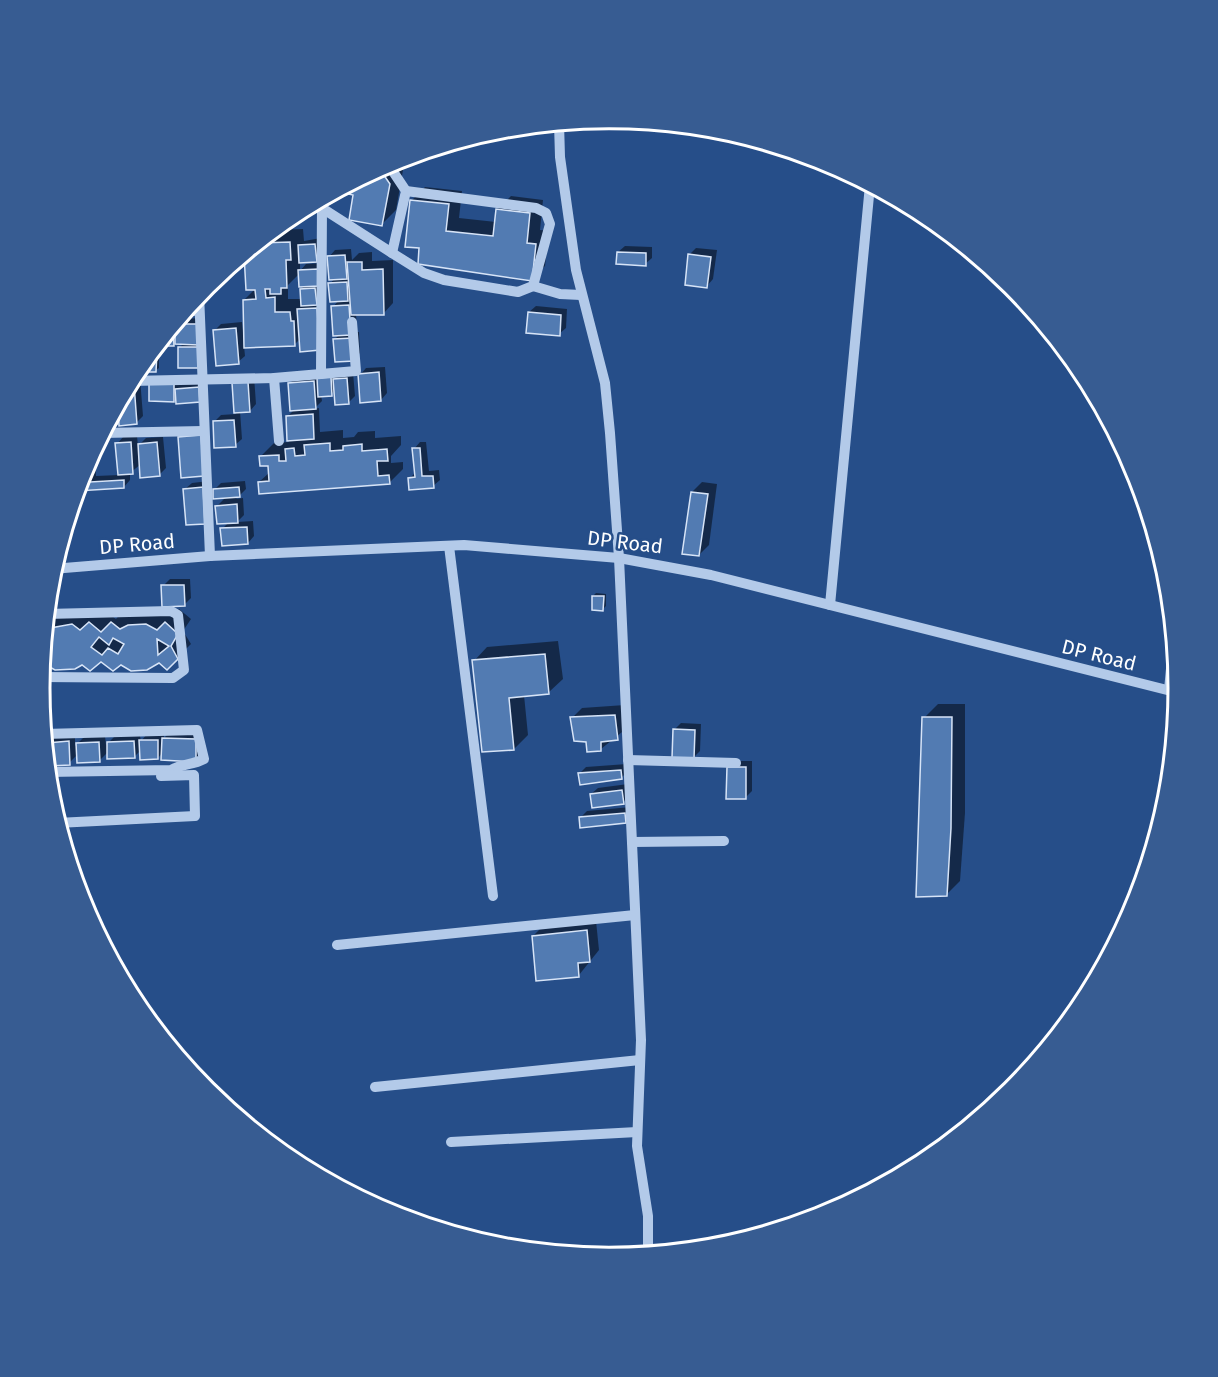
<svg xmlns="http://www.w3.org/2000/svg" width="1218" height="1377" viewBox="0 0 1218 1377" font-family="'Fira Sans',sans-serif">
<rect width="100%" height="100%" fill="#264e89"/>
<!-- shadow -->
<g fill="#0007" fill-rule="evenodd">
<polygon points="396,160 403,170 396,210 382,224 355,193 338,190"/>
<polygon points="425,187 462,191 459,218 496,222 497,210 511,196 543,200 540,230 549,231 545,266 531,279 421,247 411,201"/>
<path d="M303,229L304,241L321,238L316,261L300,262V271L306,264L324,263L325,342L301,338L294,345L244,346L245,356L238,362L215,330L221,324L242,322L243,331L245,330L244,300L256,288L246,253L274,230ZM300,273L305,285L301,289L302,299H288V285Z"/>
<polygon points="625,246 652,247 652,258 645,264 618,252"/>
<polygon points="696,248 717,250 713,279 707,286 689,255"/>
<polygon points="351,249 352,260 359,253 372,252 372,261 393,260 393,303 383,314 356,314 357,327 351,332 359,332 360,353 354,360 334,340 340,334 333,307 339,300 330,284 335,278 329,257 335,250"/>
<polygon points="243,255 236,265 230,266"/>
<polygon points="536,306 567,309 566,328 559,334 529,312"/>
<polygon points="204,318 204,360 179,348 183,344 157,345 178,319"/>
<polygon points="153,350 159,350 159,368 156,370 148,356"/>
<polygon points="385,367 387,393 381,400 360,375 366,368"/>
<polygon points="353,372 355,396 349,402 335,390 331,394 321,395 322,401 314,409 319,408 320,432 343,430 343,438 354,437 358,432 375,431 375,438 401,436 401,445 391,456 391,463 403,462 403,469 389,483 259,482 270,472 269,464 261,456 274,443 289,442 287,417 295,409 289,384 296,377"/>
<polygon points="254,376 256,404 250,411 240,411 242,439 235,445 214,422 221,415 236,414 234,383"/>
<polygon points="140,378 143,416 136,423 120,418 116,422 108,423 131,379"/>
<polygon points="205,381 206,394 177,397 174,400 150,384"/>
<polygon points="137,436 138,446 146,438 163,437 166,468 159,475 141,464 130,473 130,480 124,487 79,490 83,470 94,448 96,476 119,475 117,444 123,437"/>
<polygon points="420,442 426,442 429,471 439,470 440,480 433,486 410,478 416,472 414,449"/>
<polygon points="209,481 187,524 185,489 192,483"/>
<polygon points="245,481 246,489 236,499 243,498 244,515 237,522 253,521 254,536 248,543 222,529 229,522 217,506 226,497 214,490 221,483"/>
<polygon points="702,482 717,484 709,545 699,555 692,492"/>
<polygon points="170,579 190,579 191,598 184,605 163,586"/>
<polygon points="596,593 606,594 606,606 603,609 593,596"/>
<polygon points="125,609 161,611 171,617 179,609 191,619 183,631 191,644 167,668 159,661 121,663 101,660 46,663 41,667 46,615 103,610 116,619"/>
<polygon points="558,641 563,679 549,692 524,695 528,735 514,749 474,661 487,647"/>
<polygon points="938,704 965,704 965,813 960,881 946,895 924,718"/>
<polygon points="625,705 627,728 601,749 587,740 572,718 582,708"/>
<polygon points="681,723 701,724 700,751 693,758 674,730"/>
<polygon points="170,732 202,733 202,754 195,760 163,752 158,758 141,750 134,757 108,752 100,760 78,754 69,763 49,754 46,758 44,738 50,738 50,742 55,737 75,735 75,746 84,737 105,736 106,745 115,736 140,736 141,741 147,734 164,734 164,738"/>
<polygon points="735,761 752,761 752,791 745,798"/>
<polygon points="627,764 628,771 621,778 579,774 586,767"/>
<polygon points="628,784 630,796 623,802 591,794 598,788"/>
<polygon points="631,807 625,822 581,817 587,811"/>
<polygon points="596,921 599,950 579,975 533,936 543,926"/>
</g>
<!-- building -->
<g fill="#527bb2" stroke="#d7e4f7" stroke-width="1.5" fill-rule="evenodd">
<polygon points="379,168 390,184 382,226 349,220 353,195 336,191"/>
<polygon points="410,200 449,204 446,231 493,236 496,209 530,213 527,243 536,244 532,281 418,264 419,248 405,247"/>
<polygon points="290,242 291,260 286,260 287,288 281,288 281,294 270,294 270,289 265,289 266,298 275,297 275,312 290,312 291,321 294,321 295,346 244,348 243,300 256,299 255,290 246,290 244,254 258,243"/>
<polygon points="315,244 317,262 299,263 298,245"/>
<polygon points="617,252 646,253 646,266 616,264"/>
<polygon points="688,254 711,257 707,288 685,285"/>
<polygon points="345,255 347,279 329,280 327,256"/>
<polygon points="347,262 362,262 362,270 383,269 384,315 351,315"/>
<polygon points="318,269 319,286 299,287 298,270"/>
<polygon points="347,282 348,301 330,302 328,283"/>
<polygon points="315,288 317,305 301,306 300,289"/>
<polygon points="195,299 198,315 181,315"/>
<polygon points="349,305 351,335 333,336 331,306"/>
<polygon points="317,308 320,350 300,352 297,309"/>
<polygon points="528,312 561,315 560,336 526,333"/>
<polygon points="175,324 198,324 198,345 175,344"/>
<polygon points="173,326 174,346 156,346"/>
<polygon points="236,328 239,364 216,366 213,330"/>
<polygon points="353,338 354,361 335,362 333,339"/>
<rect x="178" y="347" width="20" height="21"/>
<polygon points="151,352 157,352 156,372 146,372 146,358"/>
<polygon points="379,372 381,401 360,403 358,374"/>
<polygon points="331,377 332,396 318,397 317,378"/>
<polygon points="347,378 349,404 335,405 333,379"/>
<polygon points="314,381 316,409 290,411 288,383"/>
<polygon points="248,382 250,412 234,413 232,383"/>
<polygon points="149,383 174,383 174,402 149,401"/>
<polygon points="134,384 137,424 119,426 118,405 128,385"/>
<polygon points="199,387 200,402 176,404 175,389"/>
<polygon points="115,409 117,424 107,425"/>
<polygon points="313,414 314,439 287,441 286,416"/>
<polygon points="234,420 236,447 214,448 213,421"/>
<polygon points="201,435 204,476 181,478 178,437"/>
<polygon points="131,442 133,474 118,475 115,443"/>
<polygon points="157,442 160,476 140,478 138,444"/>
<polygon points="330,443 330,451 343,450 343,446 362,444 362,451 387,449 388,461 377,461 378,476 389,475 390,484 259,494 258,482 269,481 268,466 260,466 259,456 279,455 279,461 286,461 285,449 294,448 295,456 305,455 304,445"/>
<polygon points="412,448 420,448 422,476 433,476 434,488 409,490 408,478 415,477"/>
<polygon points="88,459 90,482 124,480 124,488 77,491"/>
<polygon points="203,487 205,524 186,525 183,489"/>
<polygon points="239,487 240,497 213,499 213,489"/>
<polygon points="691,492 708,494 699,556 682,554"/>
<polygon points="237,504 238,523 217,524 215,506"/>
<polygon points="247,527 248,544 222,546 220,528"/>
<polygon points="161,585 184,585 185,606 162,607"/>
<polygon points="592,596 604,596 603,611 592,610"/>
<path d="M89,622L101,632L111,622L120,629L128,625L146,624L157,630L165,622L178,634L171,646L178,659L167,670L159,663L147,670L131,671L121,665L113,671L101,662L90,671L82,665L75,669L55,670L46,665L41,669L42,653L47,646L43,644L45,629L72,624L80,630ZM99,637L109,645L113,638L124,644L118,654L108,648L102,655L91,647ZM157,639L169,646L158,655Z"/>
<polygon points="545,654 549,694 509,698 514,750 482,752 472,660"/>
<polygon points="615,715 618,740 601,742 601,751 587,752 586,742 574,741 570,717"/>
<polygon points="922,717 952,717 951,828 947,896 916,897"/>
<polygon points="673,729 695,730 694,759 672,758"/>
<polygon points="162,738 196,739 196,762 161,760"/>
<polygon points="139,740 158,740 158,759 140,760"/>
<polygon points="69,741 70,765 49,766 47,743"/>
<polygon points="134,741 135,758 107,759 107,742"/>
<polygon points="99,742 100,762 77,763 76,743"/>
<polygon points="727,767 746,767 746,799 726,799"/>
<polygon points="621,770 622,779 580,785 578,773"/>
<polygon points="622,790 624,804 592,808 590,794"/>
<polygon points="625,813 626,823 580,828 579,817"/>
<polygon points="587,930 590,962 578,963 579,977 536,981 532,936"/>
</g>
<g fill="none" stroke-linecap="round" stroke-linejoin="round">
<!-- minor -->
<g stroke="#b3cae9" stroke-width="10">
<polyline points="559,123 560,157 576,270 605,383 610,433 619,558 641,1040 637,1146 648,1216 648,1255"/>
<polyline points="314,203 392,253 406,191 388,164"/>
<polyline points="392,253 424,273 444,280 518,292 533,286 550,224 546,213 536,208 406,191"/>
<polyline points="533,286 560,294 581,295"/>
<polyline points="199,294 210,556"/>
<polyline points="321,374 322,206"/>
<polyline points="274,378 279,441"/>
<polyline points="130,381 274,378 356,371 352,322"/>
<polyline points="102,433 203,431"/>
<polyline points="449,546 493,896"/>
<polyline points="52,569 210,556 464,545 619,558 711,575 1179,693"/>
<polyline points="830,605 870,185"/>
<polyline points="40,677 173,678 184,670 178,615 171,611 46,614"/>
<polyline points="1169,690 1174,637"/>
<path d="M44,734L197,730L204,759C193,765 181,764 171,770L47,772"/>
<polyline points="628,760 736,763"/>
<polyline points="57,823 195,816 194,775 161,776"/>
<polyline points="632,842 724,841"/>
<polyline points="337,945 635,915"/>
<polyline points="375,1087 640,1060"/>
<polyline points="451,1142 637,1132"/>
</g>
</g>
<g text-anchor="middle" stroke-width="5" stroke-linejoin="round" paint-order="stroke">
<!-- street labels -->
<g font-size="20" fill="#fff" stroke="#264e89">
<text transform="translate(625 542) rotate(7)" y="7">DP Road</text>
<text transform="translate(137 544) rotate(-5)" y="7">DP Road</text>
<text transform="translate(1099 655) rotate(14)" y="7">DP Road</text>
</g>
</g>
<!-- crop -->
<path d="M0 0H1218V1377H0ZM50 688a559 559 0 1 1 1118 0a559 559 0 1 1-1118 0Z" fill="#375c92" fill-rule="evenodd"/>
<path fill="none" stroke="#fff" stroke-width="3" d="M50 688a559 559 0 1 1 1118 0a559 559 0 1 1-1118 0Z"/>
</svg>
